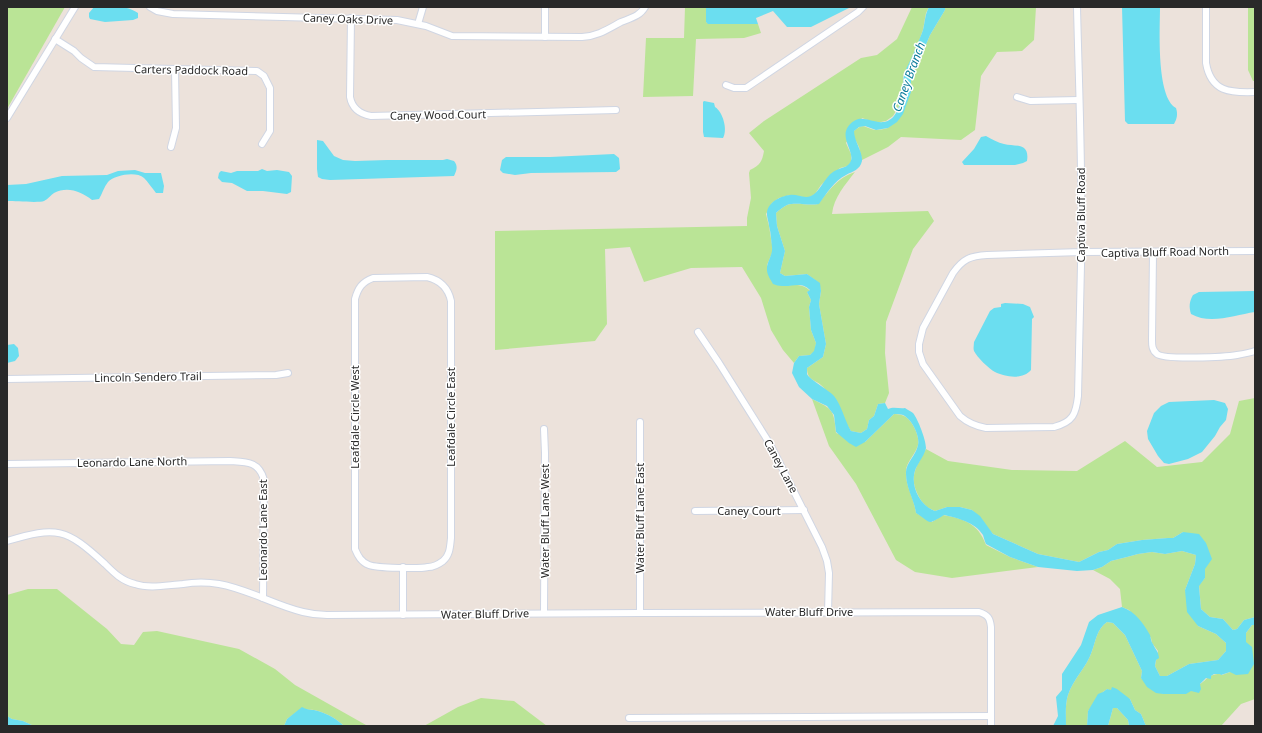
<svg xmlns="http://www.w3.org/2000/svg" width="1262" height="733" viewBox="0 0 1262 733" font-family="'Noto Sans',sans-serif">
<rect width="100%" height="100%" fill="#ece2db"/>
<!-- green -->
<g fill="#bae496">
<polygon points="7,7 65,7 7,109"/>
<polygon points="685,7 706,7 706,22 709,24 758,24 761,33 744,38 696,39 693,96 643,97 646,38 684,38"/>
<path d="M912,7H929L926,13L923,30L913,57L903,76V86L899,106L893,116L886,121L876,123L862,118L846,143L851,154V162L848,166L840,168L821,185L815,194L810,197H803L790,195L779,198L772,203L766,214L769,226L773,251L767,265L783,286C793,285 803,283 810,291L807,292L811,300L809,307L811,330L816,343L815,351L810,355L799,356L794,363L783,350L771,330L761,298L742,267L691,268L644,282L630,247L605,249L607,324L595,341L495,350V231L747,226V218L751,198L749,173L750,170C760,165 762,162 764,151L749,133L764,121L861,58L877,55L897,39Z"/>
<path d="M945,7H1036L1034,40L1022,51L997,52L981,76L975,130L961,140L901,137L888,147L862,160L859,147L854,137V131C864,122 865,128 875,130C879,130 884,129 888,128L911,92V76L918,64L930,35L945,10Z"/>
<polygon points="1248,7 1255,7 1255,81 1253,81 1248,70"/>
<path d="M855,172C845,185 834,197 832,214L928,211L934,221L913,249L886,322L885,353L889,393L885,403L878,404L874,416L869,420L867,429L861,433L851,431C842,417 834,401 824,388C817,379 807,382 807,368L823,357L826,344L819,304L821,291L819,283L807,274L785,276L780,273L785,251L777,226L776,213C779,210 783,207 787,205C797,202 808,206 818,204C830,190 837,178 855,172Z"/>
<path d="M1255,398V617L1244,620L1237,629L1233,630L1223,619L1210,617L1201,609L1199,585L1205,578V569L1183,532L1173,538H1168L1142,540L1117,544L1108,550L1099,552L1079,562L1038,554L993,534L972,510L960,507H947L935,511C927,508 923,504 919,497C908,476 916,468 926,449L948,461L1012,470L1077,471L1125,441L1157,467L1202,462L1230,434L1239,401Z"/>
<path d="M812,399C833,409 834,410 836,433L865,442L894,414C899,414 903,415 906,417C913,422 920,437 918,445C916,454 906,462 906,471C905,486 914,498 916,513L932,522L943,515C964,519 978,523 986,545L1010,557L1038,567L952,578L915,572L896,560L856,484L829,446Z"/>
<polygon points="1182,551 1196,555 1195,564 1185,590 1198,626 1216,634 1226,643 1226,651 1218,660 1189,664 1167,676 1160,676 1155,666 1158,651 1152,643 1151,638 1129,610 1122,607 1120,589 1110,579 1093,570 1102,567 1111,561 1127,557 1138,554 1152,552 1165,554"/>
<path d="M28,589H57L107,629L121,644L134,645L143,632L157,631L239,649L275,669L295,685L366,725L370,726H344C337,719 328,714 318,711C312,709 309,711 302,708L287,719L284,726H34L23,721L12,719L7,716V595Z"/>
<path d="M1107,622L1113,623L1125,635L1142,671L1141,678L1163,694C1175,691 1187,689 1198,685C1207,681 1207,674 1220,674L1222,675L1230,672L1246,642V633L1252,625H1255V699L1241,704L1221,726H1146L1141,714L1135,710L1130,699L1107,689L1103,692L1088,711L1087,726H1066C1066,716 1065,704 1068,695C1073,679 1087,667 1092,651C1096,640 1097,629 1107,622Z"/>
<polygon points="481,698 514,701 547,726 424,726 458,707"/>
<polygon points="1113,708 1117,708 1128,720 1129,726 1108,726"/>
</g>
<!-- water -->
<g fill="#6bdef0">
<path d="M94,7C109,7 125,4 138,13V18L133,20L105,22L90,19L89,17V13Z"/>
<polygon points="706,7 848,7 849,8 811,27 787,27 773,11 756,18 758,24 708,24 706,22"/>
<path d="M929,7H945V10L930,35L918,64L911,76V92L903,114L897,122L888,128L876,130L865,126L859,127L854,131C854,141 863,152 862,161C860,170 853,171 846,175C834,181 827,193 819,204C808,206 797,202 787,205C783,207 779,210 776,213L777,226L785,251L780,273L785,276L807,274L820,283L821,291L819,304L826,344L823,357L807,368C807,368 807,373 807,374C810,380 829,390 834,396C841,404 845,421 851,431L861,433L867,429L869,420L874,416L878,404L885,403L888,409C894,406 899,409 905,408C907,410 911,411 913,413C918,419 926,440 926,448C925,454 919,462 916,468C909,484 919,505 935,511L947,507H960L972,510L980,516L993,534L1038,554L1079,562L1099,552L1108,550L1117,544L1142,540L1168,538H1173L1183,532L1199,534L1206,543L1212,559L1205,569V578L1199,586L1201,609L1210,617L1223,619L1233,630L1237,629L1244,620L1255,617V625H1252L1246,633V642L1252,647L1254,664L1248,674L1236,675L1230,672L1221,675L1220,674H1214L1211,676V679L1206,678L1200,684L1201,689L1199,693L1191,691L1186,694H1163L1156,693L1147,687L1141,678L1142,671L1125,635L1113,623L1107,622C1097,629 1096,640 1092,651C1087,667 1073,679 1068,695C1065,704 1066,716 1066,726H1053L1058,716L1056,697L1062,690V674L1081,645L1089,622L1098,615L1122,607C1136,612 1143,623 1150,635C1151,638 1151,642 1153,644C1156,651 1158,650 1159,658L1156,660L1155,666L1160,676H1167L1189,664L1218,660L1226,651V643L1216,634L1198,626L1187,612L1185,590L1195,564L1196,555L1182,551L1165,554L1152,552L1138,554L1127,557L1111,561L1102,567L1093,570L1077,571L1038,567L1010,557L986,544C985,542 984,538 983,535C975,522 957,518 944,515C926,526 932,523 916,513C914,499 906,488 906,474C905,463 916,456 918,445C920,437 913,422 906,417C903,414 899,414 894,414L865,442L856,447L849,443L836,432L834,415L827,406L812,399L799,387L792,373L794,363L799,356L810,355L814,351L816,343L811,330L809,307L811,300L807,292L810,290C801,281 793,287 782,286C779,286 776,285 773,284C771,280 767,275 767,270C766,262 773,256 772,247C771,240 771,233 769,226C769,223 767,218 767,215C766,203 780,196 790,195C797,194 804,199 811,196C819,193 825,177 833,172C838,168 846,168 849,164C859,153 833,135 854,121C866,113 881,131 894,116C900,109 902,96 903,87C904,83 903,79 904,75C907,65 913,57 916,47C918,42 921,36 923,30C925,22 925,14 929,7Z"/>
<path d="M1122,7H1160C1160,28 1156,97 1176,108C1178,114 1177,119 1174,124H1128L1125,121Z"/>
<path d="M704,101L714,103L715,107C723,112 728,130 723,138L704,137L703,132V102Z"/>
<path d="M986,136C992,139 998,143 1004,144C1015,147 1030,142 1027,161L1023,163L1015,165H964L962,162L974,149L981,137Z"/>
<path d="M317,140L323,141L334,156L343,160L355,161L387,160H443L447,159L454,161C458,166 457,170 454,176L330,180L322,179L318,177L317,169Z"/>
<polygon points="614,154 619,158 620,169 616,172 531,173 515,175 503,173 500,170 502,160 506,157 550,157"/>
<polygon points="262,169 267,171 277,170 289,172 292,176 291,192 287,194 263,191 247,191 232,183 222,182 218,178 219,173 221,171 231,173 237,171 258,171"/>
<path d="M135,170L145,173H161L164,186L163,193H156C152,188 148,182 144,178C136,171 115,175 108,182C104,187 102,194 99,199L92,200C81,191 67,186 54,193C51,195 48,199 44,201C39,203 15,201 7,201V185L26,184L62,176L107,175L118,171Z"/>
<path d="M1255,291V312C1235,315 1210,325 1191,314C1189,307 1189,302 1193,295L1199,292Z"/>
<path d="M1005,303L1023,304L1030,307L1034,317L1032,319L1031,370C1023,380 1005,377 995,372C989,369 977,357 974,351C973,348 974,345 974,342L990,311L994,308L1001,307V304Z"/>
<polygon points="14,344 18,348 19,356 15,361 7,363 7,345"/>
<polygon points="1214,400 1225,403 1228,409 1226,420 1220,427 1215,436 1202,452 1188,459 1169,464 1164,463 1158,456 1148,439 1147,431 1154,413 1161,406 1169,402"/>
<polygon points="1112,687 1117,689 1130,699 1135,710 1141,714 1146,726 1129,726 1128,720 1117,708 1113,708 1108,726 1087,726 1088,711 1098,694 1103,692 1107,689 1111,690"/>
<path d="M302,707C309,711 312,709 318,711C328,714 337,719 344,726H284L287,719Z"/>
<polygon points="7,716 12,719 23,721 34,726 7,726"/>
</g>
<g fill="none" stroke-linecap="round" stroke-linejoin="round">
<defs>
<g id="minor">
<path d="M150,7L157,11L173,14L397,20L426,26L452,36L582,37C598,36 608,29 621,22C631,18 640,16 645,7"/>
<path d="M1077,7C1079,93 1083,179 1081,265L1078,396C1076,414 1073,422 1054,427L986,428C975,426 968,423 960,416L923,364L919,352V344L923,328L953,273C963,259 970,256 987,255L1082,252L1255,251"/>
<path d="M1206,7V63C1211,92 1230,93 1255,92"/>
<path d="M351,18L350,97C352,108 360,114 371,116L616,110"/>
<polyline points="418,24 423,7"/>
<polyline points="545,37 545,7"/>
<polyline points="55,39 74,51 81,58 94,67 257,71 264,76 270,88 270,131 262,144"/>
<polyline points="726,85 734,88 746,88 858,12 863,7"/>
<polyline points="1017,97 1030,101 1079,100"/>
<polyline points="7,118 75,7"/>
<polyline points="171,147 176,128 175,69"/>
<path d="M1153,253L1152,340C1152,345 1152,350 1157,354C1164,360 1226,357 1237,355C1243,354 1249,353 1255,351"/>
<path d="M427,277C440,280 448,287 451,301V538C450,547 450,555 443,561C439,564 433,567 428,567C420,569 376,568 369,565C361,562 358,556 355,549V299C358,288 362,282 373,278Z"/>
<polyline points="698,332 719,363 770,444 822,547 827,561 829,573 828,613"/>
<polyline points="7,379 276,375 288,373"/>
<polyline points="544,429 545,453 544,613"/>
<path d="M7,464L230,461C246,462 259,461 264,480L263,598"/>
<polyline points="695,511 804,510"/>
<path d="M7,541C57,526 66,528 105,564C114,573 122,581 135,584C150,589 167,585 183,584C195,582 207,582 219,584C248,589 274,605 303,612C311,614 319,615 327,615L640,613L979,612C988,615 990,618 991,627V726"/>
<polyline points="640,613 640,422"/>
<polyline points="403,615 403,567"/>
<polyline points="629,718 991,716"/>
</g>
</defs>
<!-- minor casing -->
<use href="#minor" stroke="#d0d6e3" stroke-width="8"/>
<!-- minor -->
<use href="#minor" stroke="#fff" stroke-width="6"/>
</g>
<g text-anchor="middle" stroke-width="3" stroke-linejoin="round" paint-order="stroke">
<!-- street labels -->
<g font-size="11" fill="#292929" stroke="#fff">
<text transform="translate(348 19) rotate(2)" y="4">Caney Oaks Drive</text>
<text transform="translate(191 70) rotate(1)" y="4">Carters Paddock Road</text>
<text transform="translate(438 115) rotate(-1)" y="4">Caney Wood Court</text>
<text transform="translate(1081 215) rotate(-90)" y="4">Captiva Bluff Road</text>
<text transform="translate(1165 252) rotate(-1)" y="4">Captiva Bluff Road North</text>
<text transform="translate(148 377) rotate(-1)" y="4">Lincoln Sendero Trail</text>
<text transform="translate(355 417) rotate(-90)" y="4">Leafdale Circle West</text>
<text transform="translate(451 417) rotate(-90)" y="4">Leafdale Circle East</text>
<text transform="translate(132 462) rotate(-1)" y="4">Leonardo Lane North</text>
<text transform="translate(781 466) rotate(62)" y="4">Caney Lane</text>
<text x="749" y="515">Caney Court</text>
<text transform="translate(640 518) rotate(-90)" y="4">Water Bluff Lane East</text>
<text transform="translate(545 521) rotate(-90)" y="4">Water Bluff Lane West</text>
<text transform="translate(263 530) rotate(-90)" y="4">Leonardo Lane East</text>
<text x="809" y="616">Water Bluff Drive</text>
<text transform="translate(485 614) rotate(-1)" y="4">Water Bluff Drive</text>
</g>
<!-- water labels -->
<g font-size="12" font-style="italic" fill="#0b7c9c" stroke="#fff">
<text transform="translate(909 77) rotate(-70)" y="4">Caney Branch</text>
</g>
</g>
<!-- border -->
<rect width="1262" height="733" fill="none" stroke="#292929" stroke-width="16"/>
</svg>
